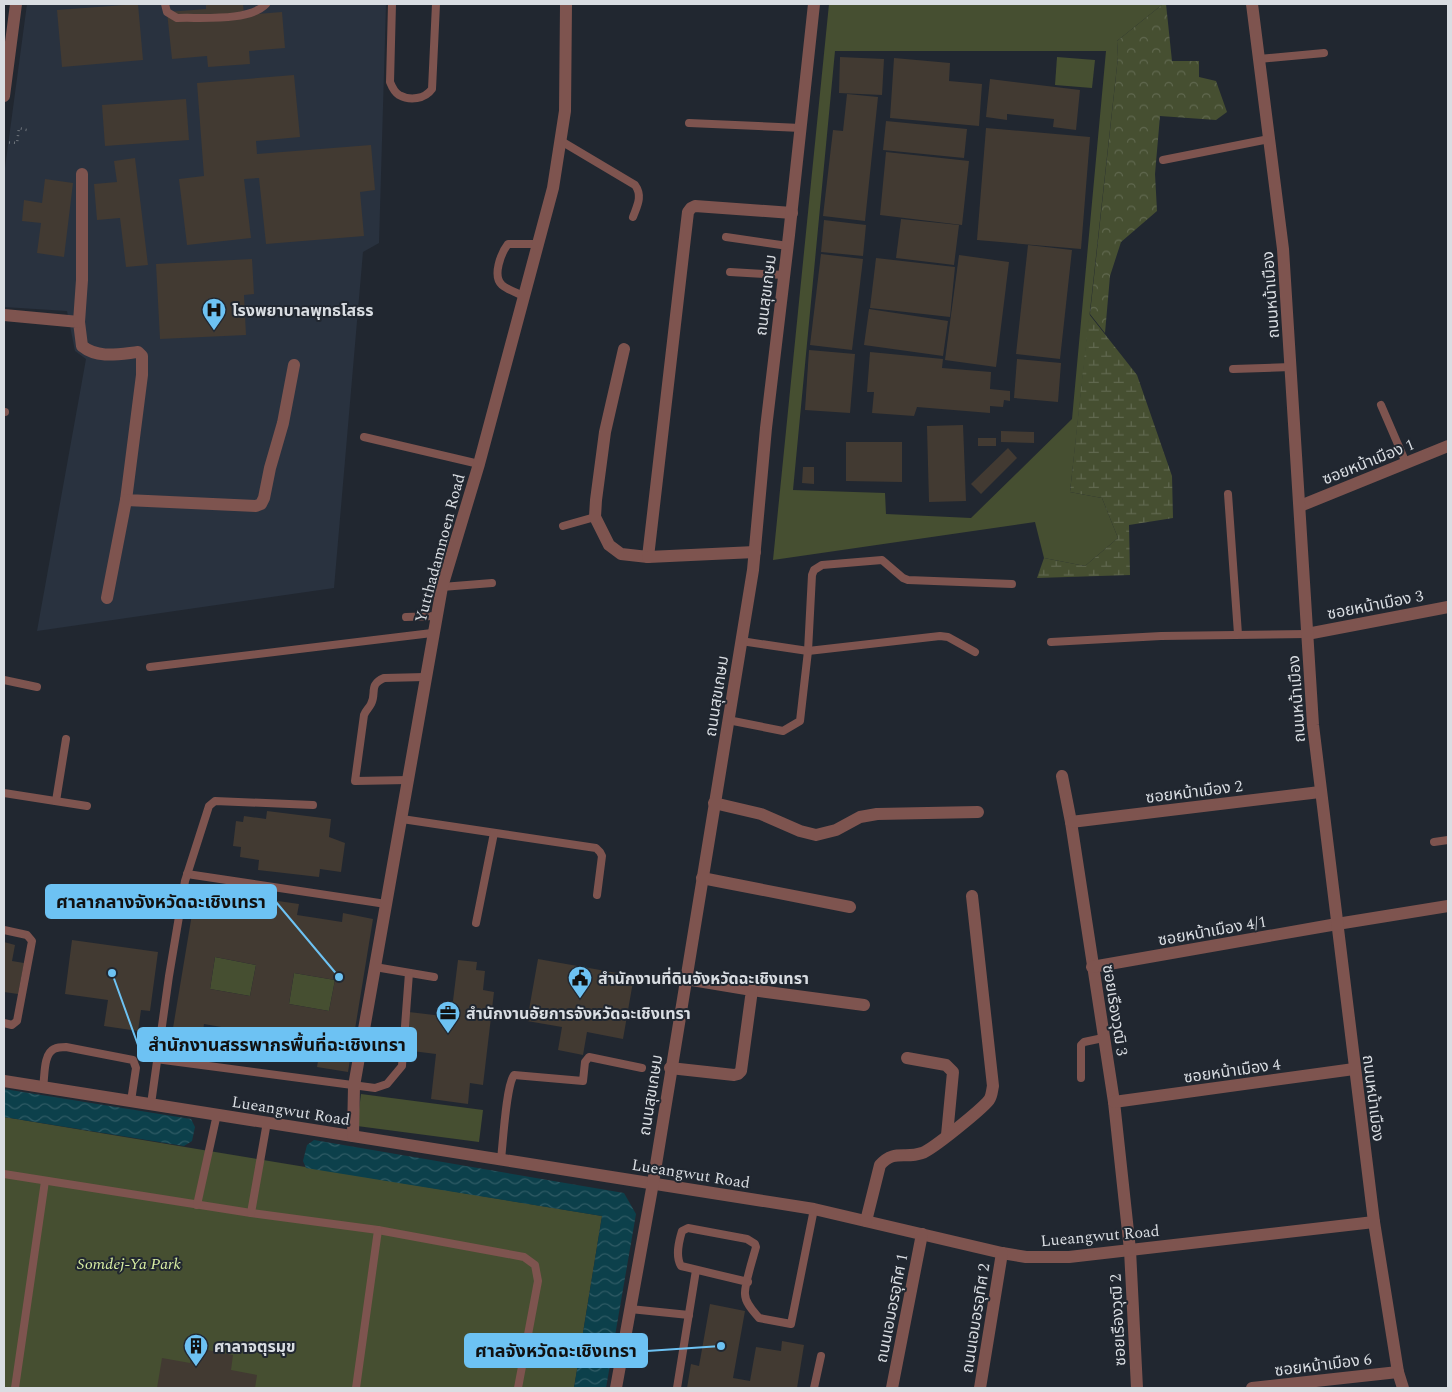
<svg xmlns="http://www.w3.org/2000/svg" width="1452" height="1392" viewBox="0 0 1452 1392" font-family="Spectral,'Noto Sans Thai',serif">
<defs>
<pattern id="forest-crowns" width="20" height="18" patternUnits="userSpaceOnUse" patternTransform="scale(1.25)"><rect width="20" height="18" fill="#464f31"/><path d="M2 6a3 3 0 1 1 6 0M12 15a3 3 0 1 1 6 0" fill="none" stroke="#60684f"/></pattern>
<pattern id="wetland-marsh" width="20" height="14" patternUnits="userSpaceOnUse" patternTransform="scale(1.25)"><rect width="20" height="14" fill="#464f31"/><path d="M1 5h8M5 5V1M11 12h8M15 12V8" fill="none" stroke="#60684f"/></pattern>
<pattern id="water-waves" width="16" height="10" patternUnits="userSpaceOnUse" patternTransform="scale(1.25)"><rect width="16" height="10" fill="#0c404b"/><path d="M0 5q4-4 8 0t8 0" fill="none" stroke="#2f5b65"/></pattern>
</defs>
<rect width="100%" height="100%" fill="#212730"/>
<!-- built -->
<polygon fill="#29323f" points="27,4 386,4 379,243 363,252 334,588 37,631 86,359 75,351 67,311 4,307 4,175"/>
<!-- green -->
<g fill="#464f31" fill-rule="evenodd">
<path d="M829,4H1163L1117,41L1118,57L1070,492L1102,498L1118,538L1085,566L1044,558L1035,522L773,560ZM835,51H1106L1072,419L971,518L886,514L885,493L793,490Z"/>
<polygon points="1057,57 1095,60 1092,88 1055,85"/>
<polygon points="215,957 256,965 250,996 210,989"/>
<polygon points="294,973 335,980 329,1011 289,1004"/>
<polygon points="361,1094 483,1110 479,1142 357,1126"/>
<polygon points="4,1117 602,1216 574,1388 4,1388"/>
</g>
<!-- forest -->
<polygon fill="url(#forest-crowns)" points="1163,4 1166,4 1172,61 1199,61 1199,77 1216,81 1227,112 1216,120 1160,116 1155,174 1157,211 1121,242 1110,276 1105,333 1090,314 1118,57 1117,41"/>
<!-- wetland -->
<polygon fill="url(#wetland-marsh)" points="1089,314 1137,375 1172,476 1173,518 1129,525 1130,575 1037,578 1044,558 1085,566 1118,538 1102,498 1070,492"/>
<!-- water -->
<g fill="url(#water-waves)">
<polygon points="4,1089 191,1119 195,1127 192,1141 184,1146 4,1117"/>
<polygon points="314,1140 624,1193 636,1214 606,1388 574,1388 602,1216 306,1168 303,1161 307,1145"/>
</g>
<!-- building -->
<g fill="#423a32" fill-rule="evenodd">
<polygon points="138,4 143,60 62,67 57,10"/>
<polygon points="206,4 243,4 244,15 282,12 285,48 249,51 250,64 208,67 207,56 172,59 167,12 206,9"/>
<polygon points="840,57 884,59 882,95 839,93"/>
<polygon points="894,58 950,63 949,81 982,84 979,126 890,118"/>
<polygon points="294,75 300,137 256,141 257,154 371,145 375,190 360,192 364,236 266,244 259,178 244,179 251,238 187,245 179,179 204,176 197,83"/>
<polygon points="990,79 1080,90 1076,130 1053,127 1054,119 1007,114 1007,120 986,117"/>
<polygon points="847,94 878,97 865,221 823,216 833,130 843,131"/>
<polygon points="186,99 189,140 105,146 102,105"/>
<polygon points="886,121 967,129 964,158 883,150"/>
<polygon points="986,128 1090,137 1081,249 977,240"/>
<polygon points="886,152 969,161 962,225 880,215"/>
<polygon points="135,158 148,265 126,267 120,218 97,220 94,184 117,182 114,161"/>
<polygon points="45,179 73,183 64,257 37,253 41,223 22,221 24,200 42,203"/>
<polygon points="901,219 959,225 954,265 896,258"/>
<polygon points="824,220 866,225 863,256 821,252"/>
<polygon points="1028,245 1072,250 1060,359 1016,354"/>
<polygon points="821,254 863,259 852,350 810,345"/>
<polygon points="959,255 1009,262 996,367 945,360"/>
<polygon points="876,258 955,267 950,317 870,308"/>
<polygon points="252,259 254,294 244,295 246,335 160,339 156,264"/>
<polygon points="869,309 948,321 943,356 864,345"/>
<polygon points="809,350 855,354 850,413 805,410"/>
<polygon points="870,352 943,359 942,368 991,372 990,389 1010,391 1010,401 1004,400 1003,407 990,406 990,413 917,407 914,416 872,413 874,392 867,392"/>
<polygon points="1017,359 1061,363 1058,402 1014,398"/>
<polygon points="963,425 966,501 929,502 927,426"/>
<polygon points="1001,431 1034,432 1034,443 1001,442"/>
<rect x="978" y="438" width="18" height="8"/>
<polygon points="846,442 902,442 902,482 846,481"/>
<polygon points="1008,448 1017,458 981,494 971,484"/>
<polygon points="803,467 814,467 814,484 802,483"/>
<polygon points="267,811 331,819 329,837 345,843 341,872 320,869 319,877 258,870 259,860 240,857 241,847 233,846 236,821 243,822 244,816 266,819"/>
<path d="M197,884L229,890L228,897L270,905L271,900L299,904L297,915L342,922L343,913L373,919L348,1072L317,1067L321,1044L280,1037L276,1061L240,1054L244,1031L204,1024L201,1046L171,1040ZM215,957L256,965L250,996L210,989ZM294,973L335,980L329,1011L289,1004Z"/>
<polygon points="72,940 158,952 150,1011 141,1010 138,1031 104,1026 108,1000 65,994"/>
<polygon points="4,942 15,945 12,961 24,963 18,994 4,992"/>
<polygon points="538,959 634,976 623,1039 587,1032 583,1055 558,1050 562,1027 527,1021"/>
<polygon points="458,960 477,962 476,970 485,971 483,990 494,992 483,1085 470,1083 468,1104 431,1099 436,1054 404,1050 409,1012 451,1017"/>
<polygon points="710,1304 745,1311 733,1378 750,1381 756,1347 781,1351 782,1341 804,1345 797,1388 687,1388 691,1364 699,1366"/>
<polygon points="193,1347 233,1355 231,1370 257,1375 255,1388 157,1388 162,1358 190,1363"/>
</g>
<g fill="none" stroke-linecap="round" stroke-linejoin="round">
<!-- path -->
<polyline stroke="#6e747b" stroke-width="2.5" stroke-dasharray="1 4" stroke-linecap="butt" points="4,142 17,143 19,128 30,131"/>
<!-- service -->
<g stroke="#7e544f" stroke-width="8">
<path d="M165,4L167,12L177,18C201,17 249,22 266,4"/>
<path d="M392,4L390,82C392,87 394,92 399,95C410,101 425,99 432,89L436,4"/>
<polyline points="1259,59 1324,53"/>
<polyline points="689,123 801,128"/>
<path d="M561,141L635,185C643,196 637,206 633,217"/>
<polyline points="1163,160 1269,139"/>
<polyline points="726,237 788,246"/>
<polyline points="730,272 784,275"/>
<path d="M524,296C517,293 508,290 502,285C492,276 501,253 508,244H538"/>
<polyline points="1233,369 1291,367"/>
<polyline points="1381,405 1406,463"/>
<polyline points="4,412 5,412"/>
<polyline points="364,437 479,464"/>
<polyline points="1228,494 1238,634"/>
<polyline points="563,526 595,517"/>
<polyline points="442,587 492,583"/>
<polyline points="406,617 436,616"/>
<polyline points="741,641 808,651 940,636 948,637 975,652"/>
<polyline points="1051,642 1161,636 1307,634"/>
<polyline points="150,667 432,633"/>
<polyline points="4,680 37,687"/>
<polyline points="728,720 783,731 800,721 808,651 812,575 814,570 822,565 882,560 903,578 908,580 1012,584"/>
<path d="M408,780L355,781L364,715C366,710 369,708 371,704C377,693 368,685 384,678L425,677"/>
<polyline points="4,793 87,806"/>
<polyline points="56,801 66,739"/>
<polyline points="402,819 596,848 600,852 602,856 597,895"/>
<polyline points="1434,842 1448,840"/>
<polyline points="187,874 386,904"/>
<polyline points="476,923 494,833"/>
<polyline points="4,930 27,935 32,941 17,1021 12,1025 4,1023"/>
<polyline points="375,967 434,977"/>
<polyline points="156,1059 375,1088 387,1084 402,1066 409,973"/>
<polyline points="1081,1078 1081,1045 1084,1042 1103,1038"/>
<path d="M43,1087C45,1077 43,1054 54,1049C58,1047 63,1047 66,1047L133,1060L136,1068L131,1101"/>
<polyline points="151,1104 169,976 185,881 209,806 215,801 313,805"/>
<path d="M501,1159C503,1143 506,1086 514,1075L583,1081L585,1062L589,1057L642,1068"/>
<polyline points="4,1174 251,1213 378,1230 524,1257 535,1265 538,1281 518,1388"/>
<polyline points="197,1205 217,1114"/>
<polyline points="251,1213 267,1122"/>
<path d="M748,1282L681,1266C675,1256 679,1241 682,1231L688,1228L747,1239L755,1244L756,1247C753,1258 744,1286 745,1294C745,1303 754,1312 759,1318L791,1324L814,1209"/>
<polyline points="630,1309 689,1315"/>
<polyline points="15,1388 45,1181"/>
<polyline points="356,1388 378,1230"/>
<polyline points="677,1388 696,1270"/>
<polyline points="814,1388 821,1356"/>
</g>
<!-- minor -->
<g stroke="#7e544f" stroke-width="12">
<polyline points="4,96 16,4"/>
<path d="M4,315L79,322L82,346C98,359 119,354 138,352L142,356V375L126,500L256,506L261,504L264,498L270,468L283,423L294,365"/>
<polyline points="79,322 82,280 82,174"/>
<polyline points="624,349 605,432 596,500 595,517 609,545 621,554 648,557 688,212 691,208 695,206 792,213"/>
<polyline points="1300,506 1448,446"/>
<polyline points="648,557 755,552"/>
<polyline points="107,598 126,500"/>
<polyline points="1307,634 1448,607"/>
<polyline points="1062,776 1071,822 1114,1102 1130,1250 1137,1388"/>
<polyline points="714,803 761,814 800,831 816,835 836,830 860,817 877,814 978,812"/>
<polyline points="1071,822 1320,792"/>
<polyline points="702,878 850,907"/>
<polyline points="1092,967 1337,924 1448,906"/>
<polyline points="752,990 864,1005"/>
<polyline points="907,1058 946,1065 953,1072 947,1135"/>
<polyline points="670,1068 734,1075 738,1074 741,1071 752,990 686,979"/>
<polyline points="4,1081 814,1209 1002,1253 1026,1257 1069,1257 1374,1222"/>
<polyline points="1114,1102 1354,1069"/>
<polyline points="353,1136 354,1086 442,587 479,464 553,188 565,111 566,4"/>
<path d="M866,1221L880,1165C894,1149 905,1159 922,1153C932,1150 982,1109 989,1100C992,1096 992,1090 993,1086L972,896"/>
<polyline points="616,1388 653,1183 753,570 766,428 789,235 814,4"/>
<polyline points="892,1388 922,1234"/>
<polyline points="980,1388 1002,1253"/>
<polyline points="1252,1388 1398,1372"/>
</g>
<!-- tertiary -->
<polyline stroke="#7e544f" stroke-width="12" points="1252,4 1283,249 1313,725 1374,1222 1398,1372 1403,1388"/>
</g>
<!-- icons -->
<defs>
<symbol id="hospital-pin" viewBox="-11 -11 22 30"><path d="M0 17L-7.5 6A9.5 9.5 0 1 1 7.5 6Z" fill="#6dc2f3" stroke="#212730"/><path d="M-5-5h3v3.5h4V-5h3V5h-3V1.5h-4V5h-3Z" fill="#111"/></symbol>
<symbol id="civic-pin" viewBox="-11 -11 22 30"><path d="M0 17L-7.5 6A9.5 9.5 0 1 1 7.5 6Z" fill="#6dc2f3" stroke="#212730"/><path d="M-.6-6.5H3V-4.5H.6V-3L4-1V1h2V6H-6V1h2V-1L-.6-3ZM-1.2 2.5V6h2.4V2.5Z" fill="#111"/></symbol>
<symbol id="office-pin" viewBox="-11 -11 22 30"><path d="M0 17L-7.5 6A9.5 9.5 0 1 1 7.5 6Z" fill="#6dc2f3" stroke="#212730"/><path d="M-6-3h4V-5.5h4V-3h4V5H-6ZM-1-4.5V-3h2v-1.5ZM-6 0V1H6V0Z" fill="#111"/></symbol>
<symbol id="building-pin" viewBox="-11 -11 22 30"><path d="M0 17L-7.5 6A9.5 9.5 0 1 1 7.5 6Z" fill="#6dc2f3" stroke="#212730"/><path d="M-4-6H4V6H1V3H-1V6H-4ZM-2.5-4.3h1.7v1.8h-1.7ZM.8-4.3h1.7v1.8H.8ZM-2.5-1h1.7V.8h-1.7ZM.8-1h1.7V.8H.8Z" fill="#111"/></symbol>
</defs>
<g fill-rule="evenodd">
<use href="#hospital-pin" x="200" y="296" width="28" height="38"/>
<use href="#civic-pin" x="566" y="964" width="28" height="38"/>
<use href="#office-pin" x="434" y="999" width="28" height="38"/>
<use href="#building-pin" x="182" y="1332" width="28" height="38"/>
</g>
<g text-anchor="middle" stroke-width="4" stroke-linejoin="round" paint-order="stroke">
<!-- street labels -->
<g font-size="16" fill="#d9dde2" stroke="#212730">
<text transform="translate(765 295) rotate(-83)" y="6">ถนนสุขเกษม</text>
<text transform="translate(1270 295) rotate(-94)" y="6">ถนนหน้าเมือง</text>
<text transform="translate(1368 461) rotate(-22)" y="6">ซอยหน้าเมือง 1</text>
<text transform="translate(439 548) rotate(-75)" y="6">Yutthadamnoen Road</text>
<text transform="translate(1375 604) rotate(-11)" y="6">ซอยหน้าเมือง 3</text>
<text transform="translate(716 696) rotate(-81)" y="6">ถนนสุขเกษม</text>
<text transform="translate(1296 699) rotate(-94)" y="6">ถนนหน้าเมือง</text>
<text transform="translate(1194 791) rotate(-7)" y="6">ซอยหน้าเมือง 2</text>
<text transform="translate(1212 930) rotate(-10)" y="6">ซอยหน้าเมือง 4/1</text>
<text transform="translate(1116 1010) rotate(81)" y="6">ซอยเรืองวุฒิ 3</text>
<text transform="translate(1232 1070) rotate(-8)" y="6">ซอยหน้าเมือง 4</text>
<text transform="translate(650 1095) rotate(-81)" y="6">ถนนสุขเกษม</text>
<text transform="translate(1374 1098) rotate(83)" y="6">ถนนหน้าเมือง</text>
<text transform="translate(291 1110) rotate(9)" y="6">Lueangwut Road</text>
<text transform="translate(691 1173) rotate(9)" y="6">Lueangwut Road</text>
<text transform="translate(1100 1235) rotate(-5)" y="6">Lueangwut Road</text>
<text transform="translate(891 1308) rotate(-79)" y="6">ถนนเอมอรอุทิศ 1</text>
<text transform="translate(975 1318) rotate(-81)" y="6">ถนนเอมอรอุทิศ 2</text>
<text transform="translate(1117 1320) rotate(-93)" y="6">ซอยเรืองวุฒิ 2</text>
<text transform="translate(1323 1364) rotate(-7)" y="6">ซอยหน้าเมือง 6</text>
</g>
<!-- poi labels -->
<g font-size="16" font-weight="bold" fill="#d9dde2" stroke="#212730" text-anchor="start">
<text x="232" y="316">โรงพยาบาลพุทธโสธร</text>
<text x="598" y="984">สำนักงานที่ดินจังหวัดฉะเชิงเทรา</text>
<text x="466" y="1019">สำนักงานอัยการจังหวัดฉะเชิงเทรา</text>
<text x="214" y="1352">ศาลาจตุรมุข</text>
</g>
<!-- park labels -->
<g font-size="16" font-style="italic" fill="#d8eea3" stroke="#212730">
<text x="129" y="1269">Somdej-Ya Park</text>
</g>
</g>
<!-- callouts -->
<path fill="none" stroke="#6dc2f3" stroke-width="2" d="M339 977L276 902M112 973L138 1045M721 1346L647 1351"/>
<g fill="#6dc2f3" stroke="#212730" stroke-width="2">
<circle cx="339" cy="977" r="5"/>
<circle cx="112" cy="973" r="5"/>
<circle cx="721" cy="1346" r="5"/>
</g>
<g fill="#6dc2f3" stroke="#6dc2f3" stroke-width="2">
<rect x="46" y="885" width="230" height="33" rx="5"/>
<rect x="138" y="1028" width="278" height="33" rx="5"/>
<rect x="465" y="1334" width="182" height="33" rx="5"/>
</g>
<g font-size="18" text-anchor="middle" font-weight="bold" fill="#111">
<text x="161" y="908">ศาลากลางจังหวัดฉะเชิงเทรา</text>
<text x="277" y="1051">สำนักงานสรรพากรพื้นที่ฉะเชิงเทรา</text>
<text x="556" y="1357">ศาลจังหวัดฉะเชิงเทรา</text>
</g>
<!-- border -->
<rect width="1452" height="1392" fill="none" stroke="#d9dde2" stroke-width="10"/>
</svg>
